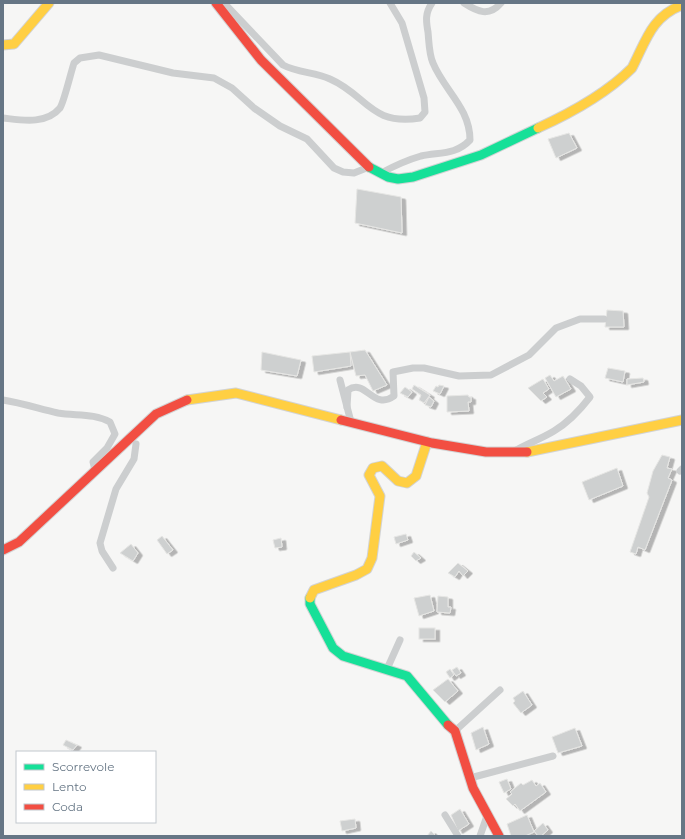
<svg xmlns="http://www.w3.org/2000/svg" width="685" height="839" viewBox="0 0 685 839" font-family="Montserrat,sans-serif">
<defs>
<filter id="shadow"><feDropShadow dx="4.5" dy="2.5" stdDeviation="0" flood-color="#0004"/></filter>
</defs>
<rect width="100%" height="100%" fill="#f6f6f5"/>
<!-- building -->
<g fill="#ced0d0" stroke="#e6e6e4" filter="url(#shadow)">
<polygon points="569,133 577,148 556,158 548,139"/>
<polygon points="357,189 401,197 402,233 355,223"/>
<polygon points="607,310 623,311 624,327 605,327"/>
<polygon points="365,350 387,385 373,391 365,375 356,376 350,352"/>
<polygon points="262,352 301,360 297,376 261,370"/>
<polygon points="350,352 351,366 314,372 312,356"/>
<polygon points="608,368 625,371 623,382 605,378"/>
<polygon points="550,375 554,381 563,376 571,389 556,397 545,378"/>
<polygon points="643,378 644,382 627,385 627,379"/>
<polygon points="543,379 549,389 543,393 547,397 541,401 528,388"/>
<polygon points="414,385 430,395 424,403 419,400 421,395 412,389"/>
<polygon points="439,385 444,386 440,394 433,391 436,386 438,387"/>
<polygon points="405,387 412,392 408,397 400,393"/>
<polygon points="468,395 469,397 471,397 471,402 468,402 469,411 447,412 447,396"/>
<polygon points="429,397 434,401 431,407 425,405"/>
<polygon points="662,455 670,457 667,468 672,469 668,478 672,480 645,550 638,547 636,554 630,552 649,497 647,493 653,471"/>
<polygon points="617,468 623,486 589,500 582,482"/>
<polygon points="406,534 408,540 396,544 394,537"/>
<polygon points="162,536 173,550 167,554 157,540"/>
<polygon points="281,538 282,547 275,548 273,540"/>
<polygon points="131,544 138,553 133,561 120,553"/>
<polygon points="414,552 421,558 416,561 411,556"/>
<polygon points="458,563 468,571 463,576 459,571 455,577 448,573"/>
<polygon points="430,595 434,611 419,616 414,598"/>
<polygon points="438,596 448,597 448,607 451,607 450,613 437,612"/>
<rect x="419" y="628" width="16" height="11"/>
<polygon points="457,667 461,673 456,676 452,670"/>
<polygon points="450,669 454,675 450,678 446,672"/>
<polygon points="448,679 458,691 445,702 433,690"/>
<polygon points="523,691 532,705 521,713 513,703 515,701 513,698"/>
<polygon points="483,727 489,744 476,750 471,733"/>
<polygon points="575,728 582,746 558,753 552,737"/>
<polygon points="66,740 77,745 73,750 63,745"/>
<polygon points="507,779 511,789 504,793 499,782"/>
<polygon points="532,780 536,786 540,783 546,792 520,811 515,804 513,806 506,799 512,794 510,792 521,783 523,785"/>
<polygon points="460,809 469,824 458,831 451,815"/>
<polygon points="527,815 534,832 525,836 511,836 507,824"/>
<polygon points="355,819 356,828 342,831 340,821"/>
<polygon points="543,823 548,830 541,836 538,836 534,831"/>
<polygon points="431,831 436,836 427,836"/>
</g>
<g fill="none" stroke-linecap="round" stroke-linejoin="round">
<defs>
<g id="fast">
<polyline points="369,167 388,177 398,179 413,177 481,155 538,128"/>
<polyline points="310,598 310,604 333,648 343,656 407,676 448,725"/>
</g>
<g id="slow">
<polyline points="3,45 14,44 49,3"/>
<path d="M538,128C571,113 606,94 632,68C646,41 651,17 682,5"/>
<polyline points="187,400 236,393 341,420"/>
<polyline points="527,452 682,420"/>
<polyline points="310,598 314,590 356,575 367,569 372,558 380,496 369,475 373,468 382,466 398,481 407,483 416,476 427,442"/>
</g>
<g id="jam">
<polyline points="216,3 261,60 369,167"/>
<polyline points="341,420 432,443 486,452 527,452"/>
<polyline points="3,550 19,542 156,414 187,400"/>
<polyline points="448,725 455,731 473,788 499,836"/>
</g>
</defs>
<!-- fast casing -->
<use href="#fast" stroke="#d2d3d4" stroke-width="11"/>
<!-- slow casing -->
<use href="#slow" stroke="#d2d3d4" stroke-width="11"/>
<!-- jam casing -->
<use href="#jam" stroke="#d2d3d4" stroke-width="11"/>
<!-- street -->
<g stroke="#cccecf" stroke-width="7">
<path d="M224,3L283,65C298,73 315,72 330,79C367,95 370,126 420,118L425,112L424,98L402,23L390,3"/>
<path d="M464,3C478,12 489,17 501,3"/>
<path d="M3,118C21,120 46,125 60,108C64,102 71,72 74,63L80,58L99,55L173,73L214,78L232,88L254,108L280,126L307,139L334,168L343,172L354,173L369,167"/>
<path d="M381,173C394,166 407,160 421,156C440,152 456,155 470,140C470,108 444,90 433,63C429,54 429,42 428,32C426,21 425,13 432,3"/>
<polyline points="340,380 351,422"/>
<path d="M3,400C22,403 40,409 58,413C76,416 94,413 110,422L115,434L107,448L93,462L95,470"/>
<path d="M347,407L348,390C366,378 373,411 394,396L393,372L413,368H424L459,376L491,375L529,355L556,328L580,319H604"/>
<path d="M513,452C526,444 541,439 554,431C569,422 580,410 590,397L581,386L570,379"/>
<polyline points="680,471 682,469"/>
<polyline points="113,568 102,551 100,543 116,489 134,459 136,444"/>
<polyline points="387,669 400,640"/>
<polyline points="455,731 500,690"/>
<polyline points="470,778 553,756"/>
<polyline points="445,815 458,836"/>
<polyline points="480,836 487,816"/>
</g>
<!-- fast -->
<use href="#fast" stroke="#16e098" stroke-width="9"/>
<!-- slow -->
<use href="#slow" stroke="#ffcf43" stroke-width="9"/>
<!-- jam -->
<use href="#jam" stroke="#f24e42" stroke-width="9"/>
</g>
<!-- border -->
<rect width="685" height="839" fill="none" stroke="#667685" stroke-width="8"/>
<!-- legend -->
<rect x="16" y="751" width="140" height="72" fill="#ffffff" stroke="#c2c8ce"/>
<rect x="24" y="764" width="20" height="6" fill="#16e098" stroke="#c2c8ce"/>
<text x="52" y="771" font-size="12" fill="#667685">Scorrevole</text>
<rect x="24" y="784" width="20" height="6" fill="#ffcf43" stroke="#c2c8ce"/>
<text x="52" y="791" font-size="12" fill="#667685">Lento</text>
<rect x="24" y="804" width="20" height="6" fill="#f24e42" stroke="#c2c8ce"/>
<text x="52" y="811" font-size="12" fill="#667685">Coda</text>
</svg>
